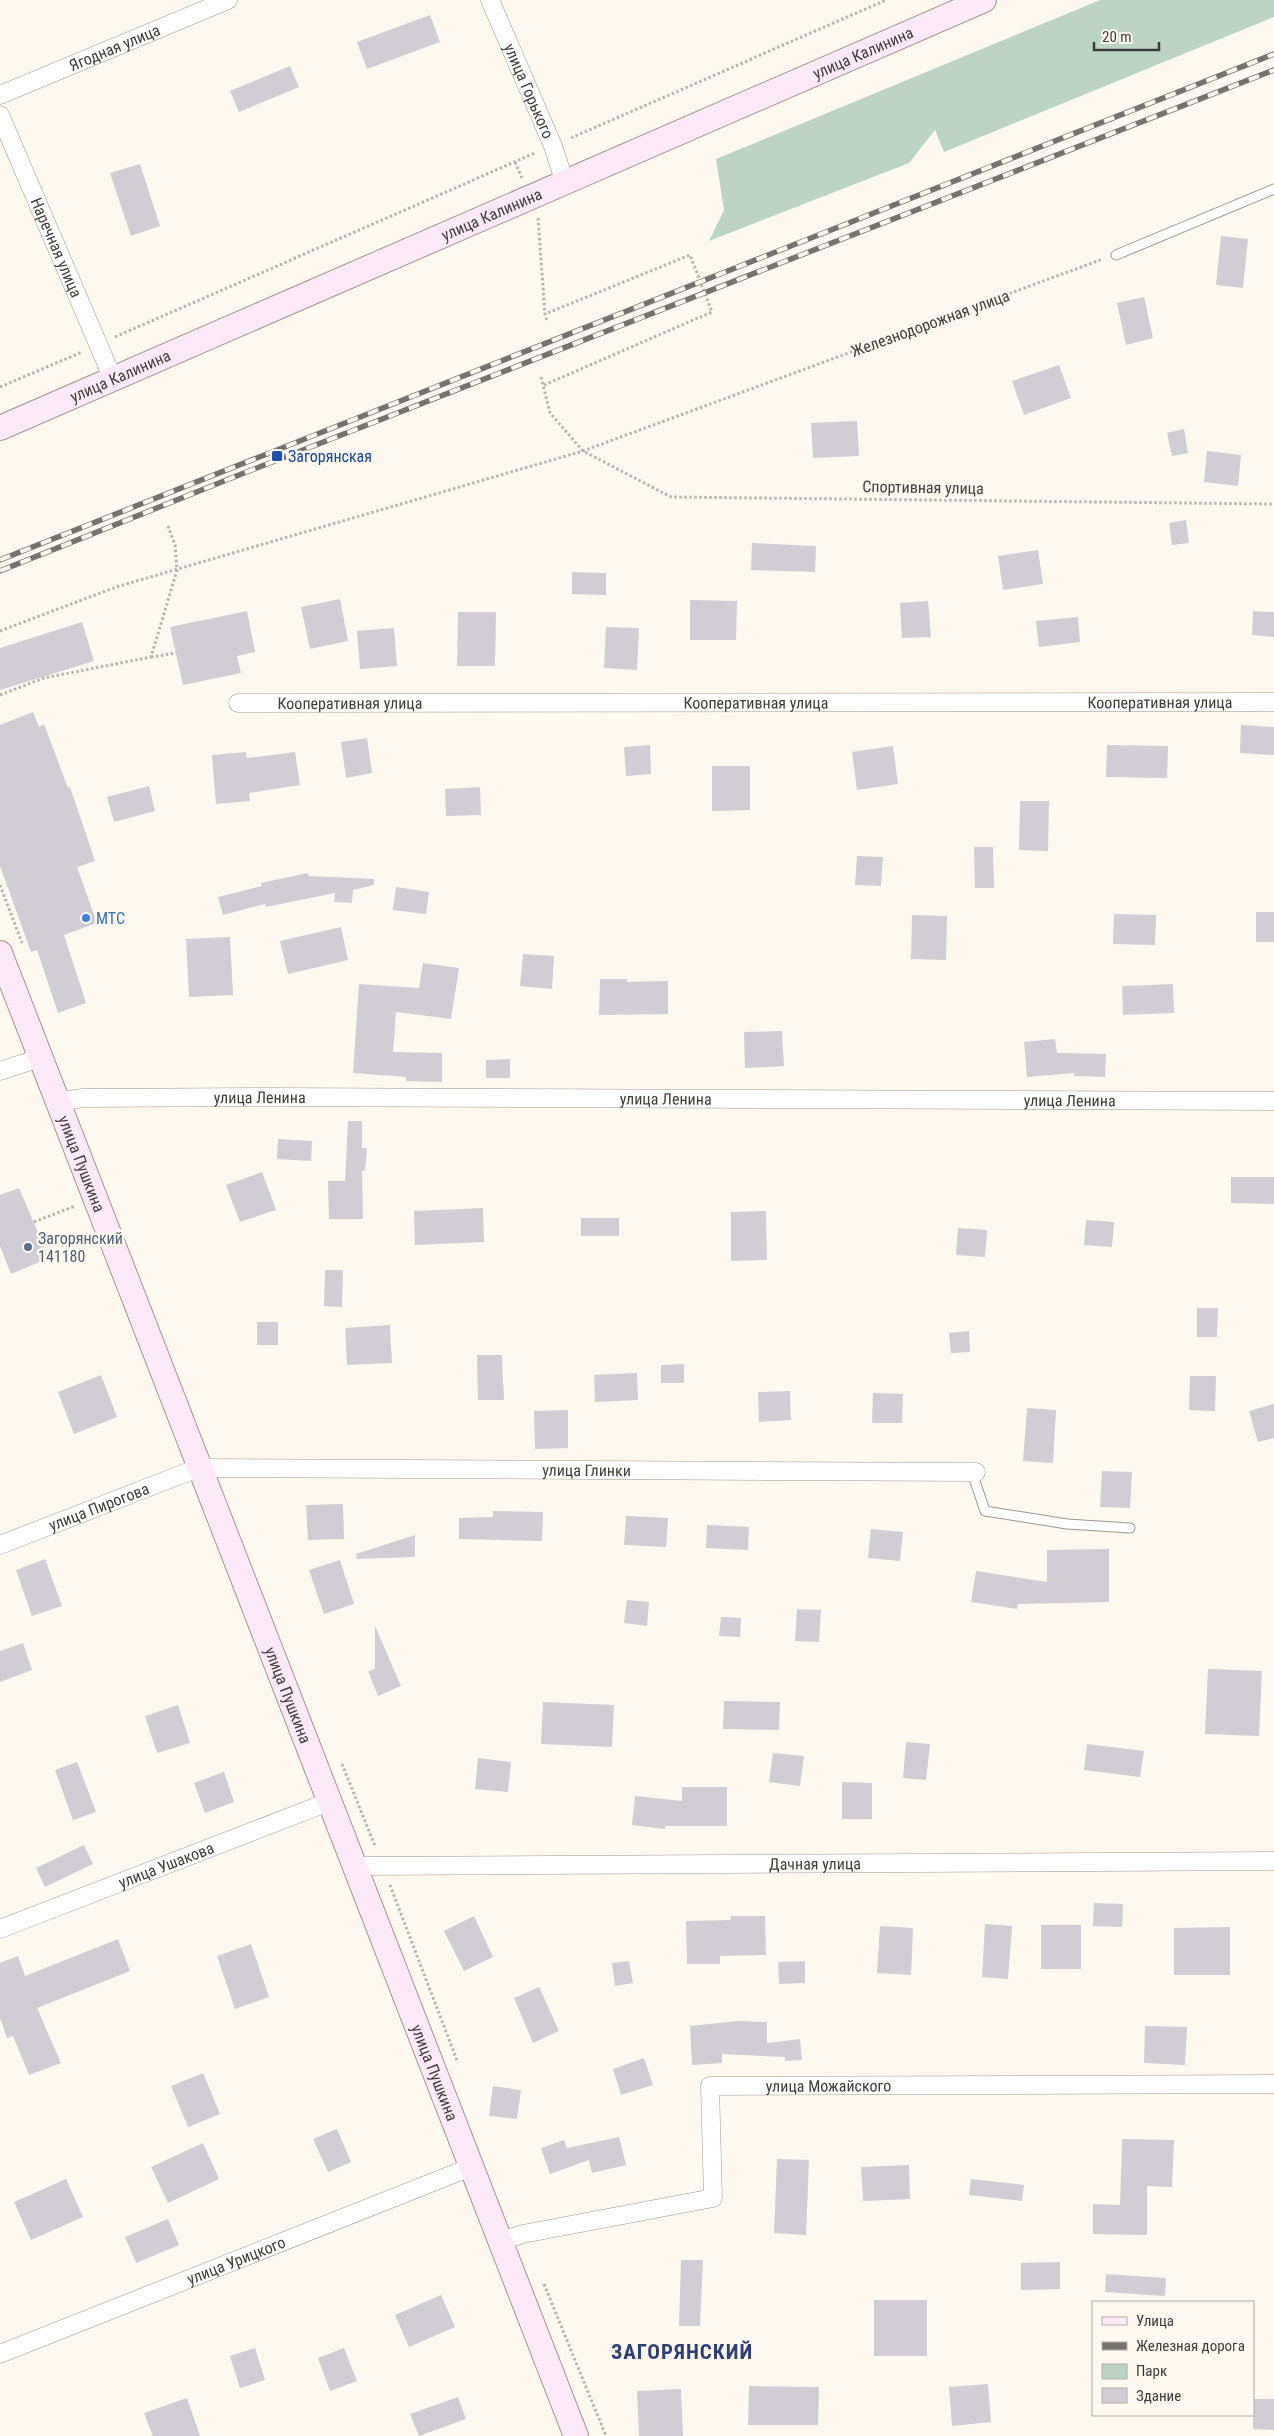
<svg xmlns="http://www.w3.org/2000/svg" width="1274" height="2436" viewBox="0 0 1274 2436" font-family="'Roboto Condensed',sans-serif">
<rect width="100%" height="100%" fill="#fdf9f0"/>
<!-- green -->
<polygon fill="#bbd4c4" points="1100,0 1274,0 1274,17 944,152 935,130 909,163 709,241 724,210 716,159"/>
<!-- building -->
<g fill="#d1cdd5">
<polygon points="430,15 440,42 367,69 357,42"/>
<polygon points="290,66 299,87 239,112 230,91"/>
<polygon points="140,164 160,226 131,236 110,173"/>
<polygon points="1221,236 1248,239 1243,288 1216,285"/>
<polygon points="1144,297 1153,338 1126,345 1117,303"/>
<polygon points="1059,365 1071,398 1024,415 1012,381"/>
<polygon points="857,421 859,456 813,458 811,423"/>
<polygon points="1184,429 1188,453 1172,456 1167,433"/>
<polygon points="1207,451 1241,455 1238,486 1204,482"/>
<polygon points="1186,520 1189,543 1172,545 1169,523"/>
<polygon points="752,543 816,546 815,572 751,570"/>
<polygon points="1038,550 1043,584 1003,590 998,556"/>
<polygon points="572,572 606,573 606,595 572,594"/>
<polygon points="340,599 348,641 310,649 301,607"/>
<polygon points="690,600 737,601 736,640 690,640"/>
<polygon points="928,601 931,637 902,638 900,603"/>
<polygon points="247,611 255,652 237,656 241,673 183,685 170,627"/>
<polygon points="1253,611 1274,612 1274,637 1252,635"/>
<polygon points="458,612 496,612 495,666 457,666"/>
<polygon points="1078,617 1080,642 1039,647 1036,621"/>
<polygon points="82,622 94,661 0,690 0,648"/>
<polygon points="606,627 639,628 637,670 604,668"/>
<polygon points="394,628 397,666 360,669 357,631"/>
<polygon points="33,712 39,727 44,724 68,788 70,787 95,861 77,867 97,923 64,935 86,1003 58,1013 37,950 31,952 0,866 0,725"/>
<polygon points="1241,725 1274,727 1274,755 1240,753"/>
<polygon points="367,738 372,773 346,778 341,742"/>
<polygon points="650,745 651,774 626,776 624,747"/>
<polygon points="1107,745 1168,746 1167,778 1106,777"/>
<polygon points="893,746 898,784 857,790 852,752"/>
<polygon points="246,752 247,758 295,752 300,785 249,793 250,801 216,804 212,755"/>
<polygon points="712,766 750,766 750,810 712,811"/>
<polygon points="149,786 155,811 114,822 107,797"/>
<polygon points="480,787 481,815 446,816 445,789"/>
<polygon points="1020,801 1049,801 1048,851 1019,850"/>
<polygon points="974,847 993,847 994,888 975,888"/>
<polygon points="857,856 883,857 881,886 855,885"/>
<polygon points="308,873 309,876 374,879 374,885 353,890 352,903 334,902 335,893 266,907 265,904 223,915 218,897 262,886 261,883"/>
<polygon points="396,887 429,892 426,914 393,910"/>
<rect x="1256" y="912" width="18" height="30"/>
<polygon points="1114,914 1156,915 1155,945 1113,944"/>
<polygon points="912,915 947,916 946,960 911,959"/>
<polygon points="341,927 348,960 288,974 280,941"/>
<polygon points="230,937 233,995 189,997 186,939"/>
<polygon points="523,954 554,956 552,989 520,986"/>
<polygon points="423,963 459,968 451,1019 396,1012 393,1052 442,1053 442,1082 406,1081 406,1077 353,1073 359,984 419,988"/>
<polygon points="600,979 627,979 627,982 668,981 668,1014 599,1015"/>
<polygon points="1173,984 1174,1013 1123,1015 1122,986"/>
<polygon points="782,1031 784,1066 745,1068 744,1032"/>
<polygon points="1055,1039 1057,1053 1106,1054 1105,1077 1074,1076 1074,1073 1027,1077 1024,1042"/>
<polygon points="510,1059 510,1078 486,1078 486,1060"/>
<polygon points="348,1121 362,1121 362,1148 367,1148 365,1171 362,1171 363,1219 329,1219 328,1181 345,1181"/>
<polygon points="278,1139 312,1141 311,1161 277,1159"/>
<polygon points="262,1172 276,1210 240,1222 226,1185"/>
<polygon points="1231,1177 1274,1177 1274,1204 1231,1203"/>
<polygon points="19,1188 49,1258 11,1274 0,1246 0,1195"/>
<polygon points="483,1208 484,1242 415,1245 414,1211"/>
<polygon points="766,1211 767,1260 731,1261 731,1212"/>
<rect x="581" y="1218" width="38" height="18"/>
<polygon points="1086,1220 1114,1222 1112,1247 1084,1245"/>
<polygon points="958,1228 987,1230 985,1257 956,1255"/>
<polygon points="325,1270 343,1270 342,1307 324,1306"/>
<polygon points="1197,1308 1218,1308 1217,1337 1197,1337"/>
<rect x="257" y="1322" width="21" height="23"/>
<polygon points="390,1325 392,1363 347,1365 345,1328"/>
<polygon points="969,1331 970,1352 951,1353 949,1333"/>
<polygon points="477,1355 502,1355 504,1400 478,1400"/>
<polygon points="684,1364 684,1383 661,1383 661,1365"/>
<polygon points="637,1373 638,1400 595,1402 594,1375"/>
<polygon points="101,1375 117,1417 74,1434 58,1392"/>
<polygon points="1190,1376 1216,1376 1215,1411 1189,1410"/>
<polygon points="790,1391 791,1420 759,1422 758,1392"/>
<polygon points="873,1393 903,1394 902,1423 872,1423"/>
<polygon points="1274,1404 1274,1438 1258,1442 1249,1411"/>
<polygon points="1027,1408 1056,1410 1053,1463 1023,1461"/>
<polygon points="568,1410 568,1448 535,1449 534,1411"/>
<polygon points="1102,1471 1132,1472 1130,1508 1100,1507"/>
<polygon points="343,1504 344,1539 308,1540 306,1505"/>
<polygon points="493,1511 543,1512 542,1541 459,1539 459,1518 493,1517"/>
<polygon points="626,1516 668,1518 666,1547 624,1545"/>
<polygon points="707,1525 749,1527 748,1550 706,1548"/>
<polygon points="871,1529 903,1532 900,1561 868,1558"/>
<polygon points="415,1535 415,1557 357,1559 356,1554"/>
<polygon points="1109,1549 1109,1602 1018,1604 1017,1609 971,1602 976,1571 1047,1582 1047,1550"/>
<polygon points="45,1559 62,1606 32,1616 16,1570"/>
<polygon points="340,1560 354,1604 324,1614 309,1570"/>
<polygon points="627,1600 649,1602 647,1626 624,1623"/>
<polygon points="797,1609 821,1610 819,1642 795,1641"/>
<polygon points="721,1617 741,1618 740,1637 719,1636"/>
<polygon points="375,1626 401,1686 378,1696 368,1671 375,1669"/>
<polygon points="23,1643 32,1670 0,1682 0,1651"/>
<polygon points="1208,1669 1262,1671 1259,1736 1205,1734"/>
<polygon points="724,1701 780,1702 779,1730 723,1729"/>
<polygon points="543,1702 614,1705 612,1747 541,1744"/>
<polygon points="178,1705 190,1743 157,1753 145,1716"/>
<polygon points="906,1742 930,1744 926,1780 903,1778"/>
<polygon points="1087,1744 1144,1751 1140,1777 1084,1770"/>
<polygon points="773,1753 804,1756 800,1786 769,1782"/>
<polygon points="478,1758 511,1762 508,1792 475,1789"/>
<polygon points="77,1762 96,1812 73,1820 55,1770"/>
<polygon points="224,1772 234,1802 205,1813 194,1783"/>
<polygon points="842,1782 872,1783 872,1819 842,1819"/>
<polygon points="682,1787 727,1787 727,1826 665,1826 665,1829 632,1825 635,1796 682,1801"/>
<polygon points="84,1845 93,1864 45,1887 36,1868"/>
<polygon points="1094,1903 1123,1904 1122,1927 1093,1926"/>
<polygon points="474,1916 493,1957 464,1971 444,1931"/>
<polygon points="731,1916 765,1916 766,1955 720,1956 720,1964 687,1964 686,1921 731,1920"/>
<polygon points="985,1924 1012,1926 1008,1979 982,1977"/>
<rect x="1041" y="1925" width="40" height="44"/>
<polygon points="880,1926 913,1928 911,1975 877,1973"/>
<polygon points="1230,1927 1230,1975 1174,1975 1174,1928"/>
<polygon points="118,1939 130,1971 37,2008 61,2063 29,2075 13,2036 7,2038 0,2018 0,1963 18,1956 25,1976"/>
<polygon points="251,1944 269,1997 235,2009 217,1956"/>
<polygon points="629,1961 633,1983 615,1986 612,1963"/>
<polygon points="805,1961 805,1983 779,1984 778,1962"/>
<polygon points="539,1987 559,2031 533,2043 514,1998"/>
<polygon points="738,2021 767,2022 767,2043 800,2039 802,2060 785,2061 785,2057 722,2054 722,2063 692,2065 690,2026"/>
<polygon points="1145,2026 1187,2027 1185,2065 1144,2063"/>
<polygon points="644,2058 653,2085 621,2095 613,2069"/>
<polygon points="203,2073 220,2114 188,2127 171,2086"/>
<polygon points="493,2086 521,2090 517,2119 489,2116"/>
<polygon points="337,2129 351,2162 328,2172 313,2139"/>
<polygon points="619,2137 626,2165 592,2173 589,2160 550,2174 541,2148 564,2140 567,2148"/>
<polygon points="1122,2139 1174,2140 1172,2187 1147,2186 1147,2235 1093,2234 1093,2204 1120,2205"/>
<polygon points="203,2143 219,2179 168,2203 151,2167"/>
<polygon points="777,2159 809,2160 806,2235 774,2233"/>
<polygon points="909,2165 910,2199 863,2201 861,2167"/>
<polygon points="66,2179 83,2217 31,2240 14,2202"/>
<polygon points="971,2179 1024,2185 1022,2201 969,2195"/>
<polygon points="168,2219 179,2245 136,2263 125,2237"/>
<polygon points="681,2260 703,2260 700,2326 679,2326"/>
<polygon points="1060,2262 1060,2289 1021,2290 1021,2263"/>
<polygon points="1106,2274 1166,2278 1165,2296 1105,2292"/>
<polygon points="441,2295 455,2327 409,2347 395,2315"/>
<rect x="874" y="2300" width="53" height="56"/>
<polygon points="255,2348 265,2380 240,2388 230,2356"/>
<polygon points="344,2348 357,2381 330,2391 318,2358"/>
<polygon points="988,2384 991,2422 952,2426 949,2387"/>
<polygon points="749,2386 819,2387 818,2425 748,2425"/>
<polygon points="681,2389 683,2436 639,2436 637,2391"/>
<polygon points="458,2397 466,2419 419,2436 410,2414"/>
<polygon points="187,2398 200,2436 153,2436 144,2413"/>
<polygon points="1253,2399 1274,2399 1274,2430 1253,2429"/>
</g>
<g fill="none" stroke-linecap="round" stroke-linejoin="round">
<defs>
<g id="lane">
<polyline points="1116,255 1274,189"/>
<polyline points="976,1472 975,1481 985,1511 1067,1524 1130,1528"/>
</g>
<g id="street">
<path id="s1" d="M490,0L553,146L565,183"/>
<path id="s2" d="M0,95L228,0"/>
<path id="s3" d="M0,115L113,379"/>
<path id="s4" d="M238,703L1274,702"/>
<polyline points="0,1071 40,1058"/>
<path id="s5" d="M58,1102L83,1098L275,1097L1274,1101"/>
<path id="s6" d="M0,1545L198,1468L976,1472"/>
<path id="s7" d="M356,1866L1274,1861"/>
<path id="s8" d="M0,1929L331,1801"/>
<path id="s9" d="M500,2241L523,2234L713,2198L710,2086L1274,2084"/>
<path id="s10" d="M0,2354L471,2167"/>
</g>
<g id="secondary">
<path id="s11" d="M0,428L984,0"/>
<path id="s12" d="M0,953L576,2436"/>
</g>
</defs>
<!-- lane casing -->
<use href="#lane" stroke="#9b978f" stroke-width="11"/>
<!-- street casing -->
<use href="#street" stroke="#9b978f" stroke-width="19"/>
<!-- secondary casing -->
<use href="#secondary" stroke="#9b978f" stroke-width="26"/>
<!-- path -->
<g stroke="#b8b5ae" stroke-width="3" stroke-dasharray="2.5 2.5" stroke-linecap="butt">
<polyline points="571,138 886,0"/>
<polyline points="515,162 522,178"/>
<polyline points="538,218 545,314 547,321"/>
<polyline points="115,337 535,153"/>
<polyline points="541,377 550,413 583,451 671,497 1274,504"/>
<polyline points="544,385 712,312 690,255 545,314"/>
<polyline points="0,387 82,352"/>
<polyline points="0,631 116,587 583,451 1103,259"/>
<polyline points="151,657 176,653"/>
<polyline points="0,695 44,678 151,657 177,570 175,545 168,526"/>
<polyline points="0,885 22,943"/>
<polyline points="34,1222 75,1206"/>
<polyline points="342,1764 375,1846"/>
<polyline points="390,1885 458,2063"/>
<polyline points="544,2284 606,2436"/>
</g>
<!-- lane -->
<use href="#lane" stroke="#fff" stroke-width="9"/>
<!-- street -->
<use href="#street" stroke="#fff" stroke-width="18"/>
<!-- secondary -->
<use href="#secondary" stroke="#fee9f8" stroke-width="24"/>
<defs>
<g id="rail">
<polyline points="0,560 1274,54"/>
<polyline points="0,571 239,475 1274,70"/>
</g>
</defs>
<!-- rail casing -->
<use href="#rail" stroke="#76736e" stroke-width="5.5"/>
<!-- rail -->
<use href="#rail" stroke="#fdf9f0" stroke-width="4" stroke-dasharray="11" stroke-linecap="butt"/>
</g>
<!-- markers -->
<rect fill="#1a4fb4" stroke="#fdf9f0" stroke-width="2" x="271" y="450" width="12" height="12" rx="2.5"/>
<circle fill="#3f7fe0" stroke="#fdf9f0" stroke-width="2" cx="86" cy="918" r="5"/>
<circle fill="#5c6f8a" stroke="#fdf9f0" stroke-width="2" cx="28" cy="1247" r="5"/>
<g text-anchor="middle" stroke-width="5" stroke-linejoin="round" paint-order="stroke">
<!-- street labels -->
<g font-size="16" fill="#3e3c39" stroke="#fdf9f0">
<text dy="6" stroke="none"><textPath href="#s2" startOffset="124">Ягодная улица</textPath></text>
<text dy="6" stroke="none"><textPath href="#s11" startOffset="941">улица Калинина</textPath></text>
<text dy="6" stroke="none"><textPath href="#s1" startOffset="99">улица Горького</textPath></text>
<text dy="6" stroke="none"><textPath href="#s11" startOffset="536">улица Калинина</textPath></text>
<text dy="6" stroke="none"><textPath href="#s3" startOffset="144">Наречная улица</textPath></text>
<text transform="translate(930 323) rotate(-20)" y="6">Железнодорожная улица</text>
<text dy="6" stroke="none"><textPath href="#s11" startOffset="131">улица Калинина</textPath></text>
<text transform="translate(923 487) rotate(1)" y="6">Спортивная улица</text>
<text dy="6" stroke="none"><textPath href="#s4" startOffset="922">Кооперативная улица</textPath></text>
<text dy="6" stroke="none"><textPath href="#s4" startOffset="112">Кооперативная улица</textPath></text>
<text dy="6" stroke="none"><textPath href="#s4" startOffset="518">Кооперативная улица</textPath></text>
<text dy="6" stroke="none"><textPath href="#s5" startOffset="202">улица Ленина</textPath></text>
<text dy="6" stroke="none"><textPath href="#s5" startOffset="608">улица Ленина</textPath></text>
<text dy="6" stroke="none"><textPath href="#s5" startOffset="1012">улица Ленина</textPath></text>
<text dy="6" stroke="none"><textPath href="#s12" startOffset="226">улица Пушкина</textPath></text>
<text dy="6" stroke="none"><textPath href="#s6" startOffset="601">улица Глинки</textPath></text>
<text dy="6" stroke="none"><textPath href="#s6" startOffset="106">улица Пирогова</textPath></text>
<text dy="6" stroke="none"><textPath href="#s12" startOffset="796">улица Пушкина</textPath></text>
<text dy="6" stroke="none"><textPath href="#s7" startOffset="459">Дачная улица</textPath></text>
<text dy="6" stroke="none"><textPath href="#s8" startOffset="178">улица Ушакова</textPath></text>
<text dy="6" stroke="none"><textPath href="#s12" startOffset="1201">улица Пушкина</textPath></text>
<text dy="6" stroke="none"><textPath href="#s9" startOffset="448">улица Можайского</textPath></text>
<text dy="6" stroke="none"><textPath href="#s10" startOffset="254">улица Урицкого</textPath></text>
</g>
<!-- transit labels -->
<g font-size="16" fill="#164399" stroke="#fdf9f0" text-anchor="start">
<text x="288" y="462">Загорянская</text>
</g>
<!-- shop labels -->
<g font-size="16" fill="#366cbe" stroke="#fdf9f0" text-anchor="start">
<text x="96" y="924">МТС</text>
</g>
<!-- service labels -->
<g font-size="16" fill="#4e5e75" stroke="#fdf9f0" text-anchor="start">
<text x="38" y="1244">Загорянский<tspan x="38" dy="18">141180</tspan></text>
</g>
<!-- district labels -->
<g font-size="21" font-weight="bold" letter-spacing="1" fill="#313d77" stroke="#fdf9f0">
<text x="682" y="2359">ЗАГОРЯНСКИЙ</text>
</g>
</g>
<!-- legend -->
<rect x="1092" y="2301" width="162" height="115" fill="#fdf9f0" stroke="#b1ada7"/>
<rect x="1102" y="2317" width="25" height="8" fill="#fee9f8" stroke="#b1ada7"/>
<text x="1136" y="2326" font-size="15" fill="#3e3c39">Улица</text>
<rect x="1102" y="2342" width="25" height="8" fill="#76736e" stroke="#b1ada7"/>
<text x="1136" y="2351" font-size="15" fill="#3e3c39">Железная дорога</text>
<rect x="1102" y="2364" width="25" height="15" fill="#bbd4c4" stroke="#b1ada7"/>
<text x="1136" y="2376" font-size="15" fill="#3e3c39">Парк</text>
<rect x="1102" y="2388" width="25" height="15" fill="#d1cdd5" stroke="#b1ada7"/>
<text x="1136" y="2401" font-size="15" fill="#3e3c39">Здание</text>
<!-- scale -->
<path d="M1094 42v8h65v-8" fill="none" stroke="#3e3c39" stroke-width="2.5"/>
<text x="1102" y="42" font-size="15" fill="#3e3c39" stroke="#fdf9f0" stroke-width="4" paint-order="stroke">20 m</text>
</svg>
